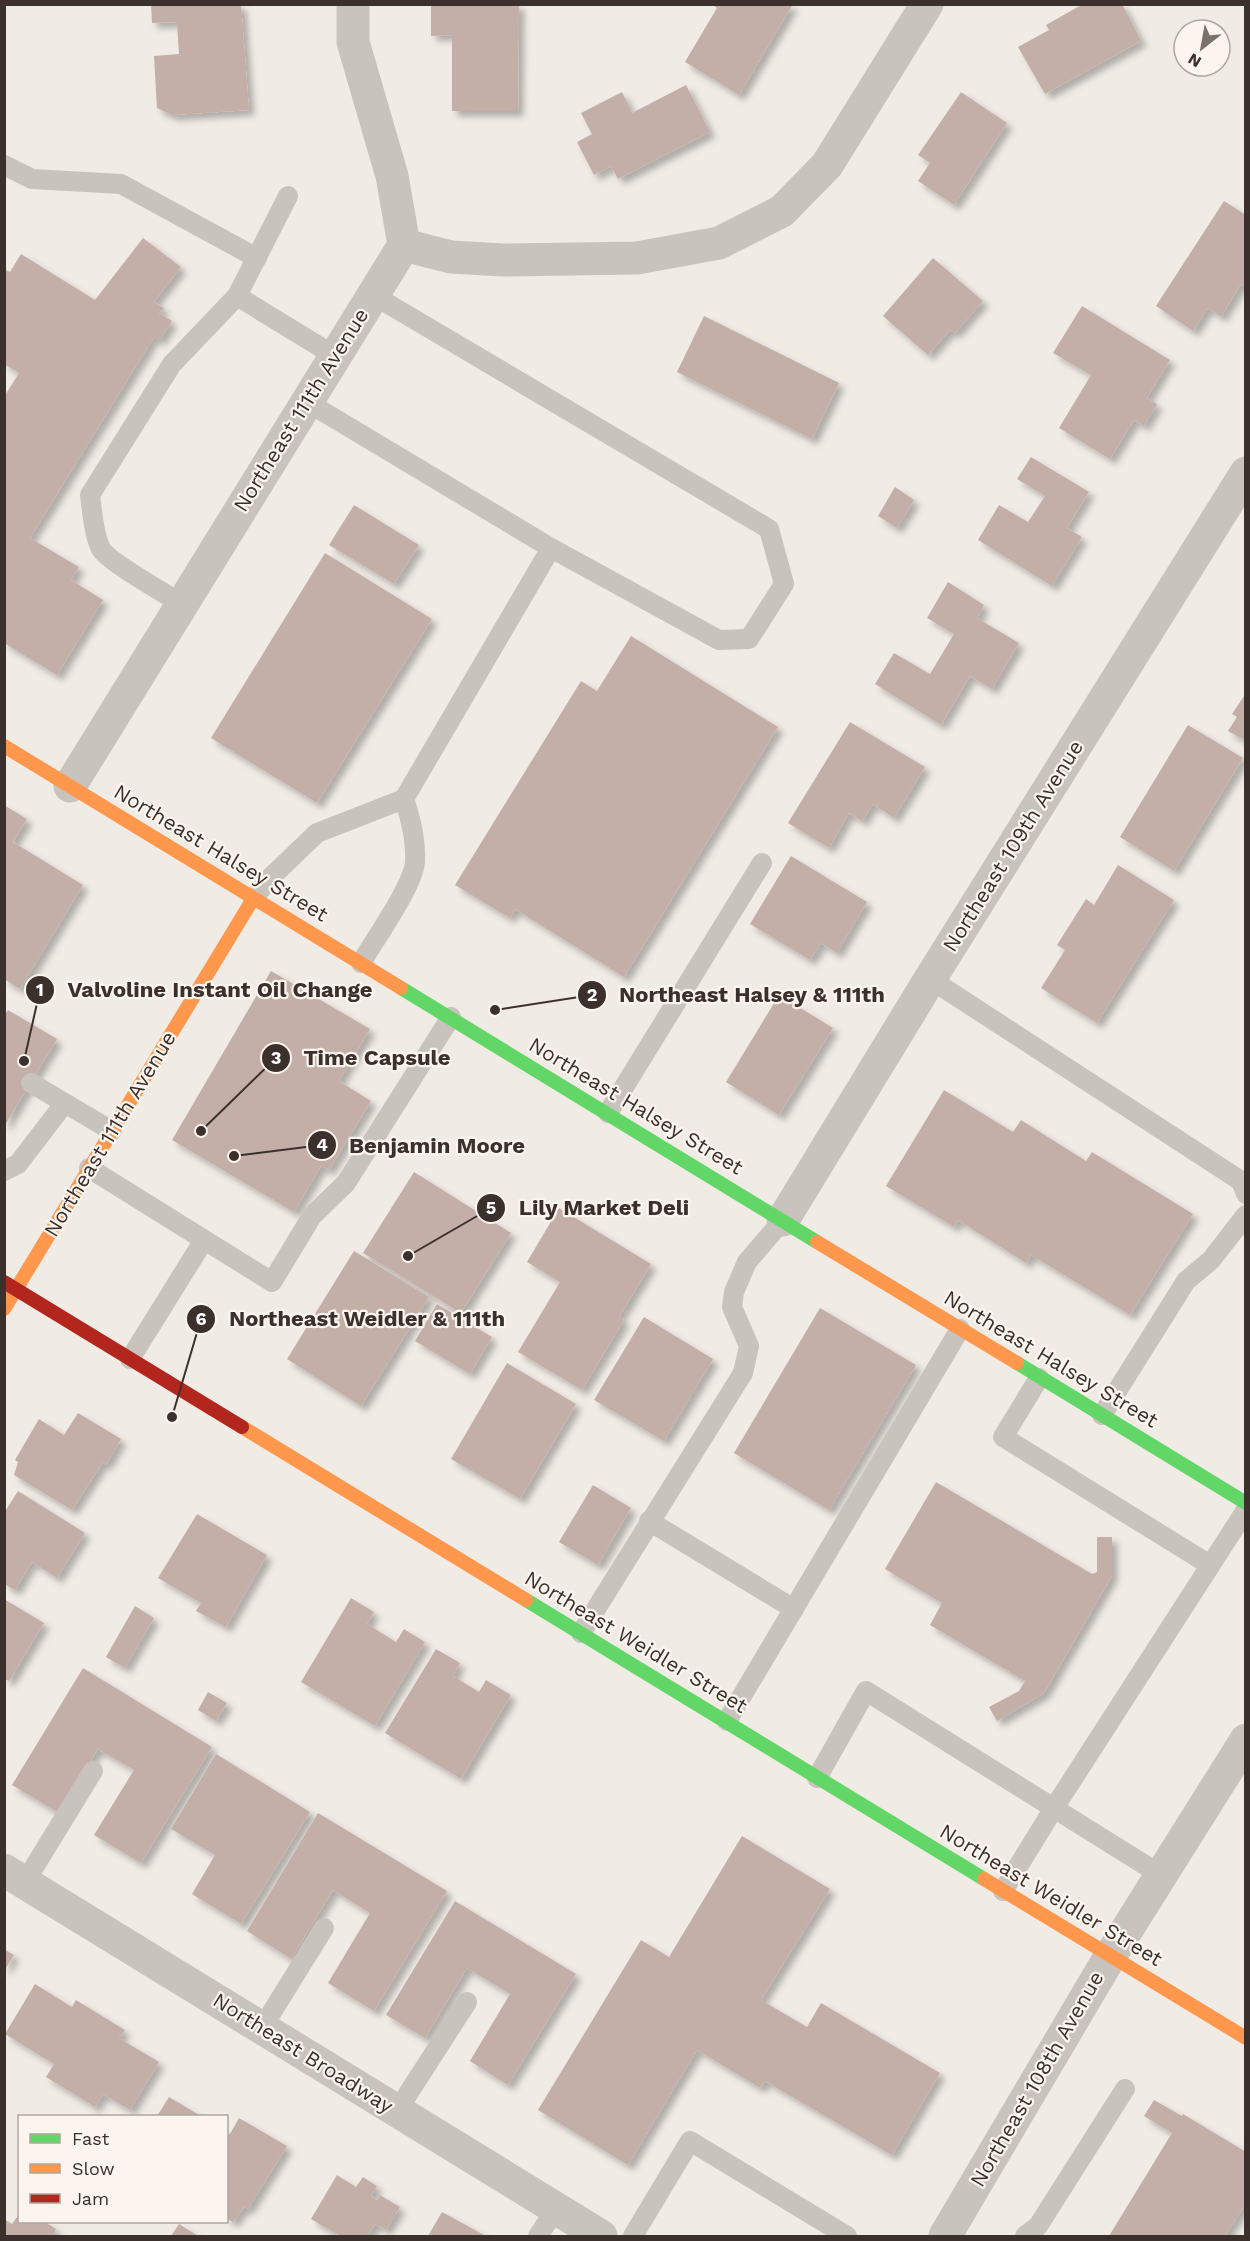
<svg xmlns="http://www.w3.org/2000/svg" width="1250" height="2241" viewBox="0 0 1250 2241" font-family="'Work Sans',sans-serif">
<defs>
<filter id="shadow"><feDropShadow dx="5.5" dy="5.5" stdDeviation="3" flood-color="#0004"/></filter>
</defs>
<rect width="100%" height="100%" fill="#f0ebe5"/>
<!-- building -->
<g fill="#c3afa7" filter="url(#shadow)">
<polygon points="151,4 241,4 249,110 172,115 157,108 154,56 179,54 177,22 152,23"/>
<polygon points="431,4 519,4 518,111 452,111 452,35 431,36"/>
<polygon points="711,4 793,4 739,95 685,62 717,8"/>
<polygon points="1083,4 1122,4 1141,41 1045,94 1018,47 1049,30 1046,25"/>
<polygon points="686,85 710,132 618,179 611,166 594,175 577,142 592,134 581,113 622,92 632,113"/>
<polygon points="961,92 1007,123 954,205 918,181 930,163 918,155"/>
<polygon points="1224,201 1246,215 1246,287 1241,284 1221,317 1208,308 1193,331 1156,306"/>
<polygon points="143,238 181,267 154,302 164,308 159,313 172,321 160,340 154,337 30,538 79,567 71,580 103,600 57,675 4,643 4,397 19,373 4,364 4,269 10,272 21,254 95,300"/>
<polygon points="933,258 983,301 955,333 950,330 928,355 883,316"/>
<polygon points="1082,306 1170,360 1147,398 1157,404 1144,426 1134,420 1110,459 1059,428 1091,375 1053,353"/>
<polygon points="704,316 839,383 812,439 677,372"/>
<polygon points="1031,457 1089,492 1067,528 1082,537 1052,586 978,540 999,505 1028,522 1045,496 1017,479"/>
<polygon points="895,487 914,500 897,528 878,516"/>
<polygon points="354,505 419,545 394,584 329,545"/>
<polygon points="325,553 432,619 317,803 211,738"/>
<polygon points="948,582 984,605 977,618 1019,643 992,689 970,676 941,725 875,684 894,653 930,674 954,634 927,618"/>
<polygon points="631,636 778,727 624,977 515,909 510,918 455,885 581,681 597,691"/>
<polygon points="1246,693 1246,741 1228,731 1237,717 1232,714"/>
<polygon points="850,722 925,767 894,818 873,804 862,821 849,813 829,848 788,823"/>
<polygon points="1188,725 1243,758 1174,871 1120,837"/>
<polygon points="4,805 27,819 13,842 83,885 20,989 4,979"/>
<polygon points="791,856 867,902 837,953 821,943 810,960 750,924"/>
<polygon points="1118,865 1174,900 1097,1023 1041,988 1065,950 1057,945 1086,899 1094,905"/>
<polygon points="271,971 370,1029 339,1081 371,1101 329,1170 321,1166 294,1212 172,1140"/>
<polygon points="779,995 833,1028 779,1115 726,1082"/>
<polygon points="8,1010 57,1039 4,1127 4,1016"/>
<polygon points="944,1090 1013,1132 1021,1120 1086,1161 1092,1152 1193,1214 1130,1315 1031,1255 1026,1263 958,1220 954,1227 886,1186"/>
<polygon points="414,1172 511,1233 461,1313 363,1253"/>
<polygon points="559,1208 651,1264 619,1317 624,1320 582,1390 518,1352 560,1282 527,1262"/>
<polygon points="354,1251 429,1297 361,1406 287,1359"/>
<polygon points="437,1304 492,1337 470,1374 415,1341"/>
<polygon points="820,1308 916,1365 829,1510 734,1453"/>
<polygon points="644,1317 713,1359 664,1441 594,1400"/>
<polygon points="507,1363 576,1404 520,1499 451,1459"/>
<polygon points="78,1413 121,1439 106,1465 103,1462 72,1510 14,1475 18,1462 15,1460 39,1419 64,1435"/>
<polygon points="936,1482 1092,1574 1097,1572 1097,1537 1112,1537 1112,1576 1044,1693 997,1721 989,1707 1019,1691 1025,1681 930,1625 942,1603 885,1569"/>
<polygon points="593,1485 631,1508 598,1565 559,1542"/>
<polygon points="18,1491 85,1533 57,1578 32,1562 15,1590 4,1584 4,1513"/>
<polygon points="197,1514 267,1555 226,1627 196,1611 201,1603 158,1578"/>
<polygon points="351,1598 374,1612 367,1624 396,1642 404,1629 425,1642 375,1726 301,1682"/>
<polygon points="4,1599 44,1623 9,1681 4,1679"/>
<polygon points="135,1606 154,1618 125,1668 106,1657"/>
<polygon points="436,1649 460,1663 453,1676 479,1692 486,1680 511,1695 461,1779 385,1733"/>
<polygon points="83,1668 212,1747 141,1863 94,1835 134,1770 98,1749 59,1813 12,1785"/>
<polygon points="208,1692 227,1703 216,1721 198,1710"/>
<polygon points="216,1754 310,1812 241,1924 192,1894 215,1855 171,1829"/>
<polygon points="318,1813 447,1891 374,2011 328,1983 370,1913 333,1890 291,1959 247,1931"/>
<polygon points="742,1836 830,1889 761,2000 807,2027 821,2003 940,2073 892,2155 765,2081 760,2088 697,2050 628,2165 538,2110 641,1940 669,1957"/>
<polygon points="455,1901 576,1974 508,2085 470,2061 510,1994 467,1968 425,2038 386,2015"/>
<polygon points="4,1949 14,1955 4,1971"/>
<polygon points="35,1984 72,2007 76,2000 125,2030 119,2038 159,2062 130,2110 103,2094 95,2107 46,2077 54,2064 5,2034"/>
<polygon points="169,2097 201,2116 157,2116"/>
<polygon points="1154,2100 1182,2116 1183,2114 1246,2152 1246,2203 1225,2236 1109,2236 1172,2133 1144,2116"/>
<polygon points="239,2118 287,2146 248,2209 244,2207 233,2222 226,2218 226,2132 230,2134"/>
<polygon points="337,2175 356,2187 363,2177 377,2186 371,2196 377,2200 380,2195 400,2207 386,2230 375,2224 368,2236 340,2236 311,2219"/>
<polygon points="442,2212 486,2236 428,2236"/>
<polygon points="20,2213 20,2222 45,2222 56,2229 52,2236 4,2236 4,2219 12,2224"/>
<polygon points="179,2224 198,2236 171,2236"/>
</g>
<g fill="none" stroke-linecap="round" stroke-linejoin="round">
<!-- lane -->
<g stroke="#c9c3be" stroke-width="20">
<polyline points="4,165 32,179 121,184 257,258"/>
<polyline points="288,196 237,296 335,356"/>
<polyline points="307,402 551,548 719,640 749,639 784,584 769,529 373,295"/>
<path d="M182,604C166,594 109,562 101,549C94,536 92,510 90,495L172,364L237,296"/>
<polyline points="253,899 270,878 317,833 404,799 551,548"/>
<path d="M361,963C374,941 414,884 415,862C416,839 411,819 404,799"/>
<polyline points="930,979 1241,1181 1246,1194"/>
<polyline points="31,1083 112,1131"/>
<polyline points="608,1113 762,863"/>
<polyline points="89,1168 272,1282 312,1216 346,1183 451,1017"/>
<polyline points="4,1171 18,1164 64,1104"/>
<polyline points="130,1359 204,1240"/>
<polyline points="1039,1378 1003,1437 1210,1565"/>
<polyline points="1102,1415 1186,1281 1211,1260 1246,1215"/>
<polyline points="649,1521 794,1609"/>
<polyline points="581,1633 743,1373 749,1346 732,1307 734,1292 747,1262 783,1220"/>
<polyline points="727,1721 960,1329"/>
<polyline points="817,1778 866,1691 1161,1875"/>
<polyline points="25,1882 93,1771"/>
<polyline points="1003,1891 1054,1808 1246,1510"/>
<polyline points="262,2028 324,1928"/>
<polyline points="397,2111 467,2002"/>
<polyline points="538,2236 556,2209"/>
<polyline points="633,2236 690,2141 847,2236"/>
<polyline points="1025,2236 1038,2226 1125,2089"/>
</g>
<!-- street -->
<g stroke="#c9c3be" stroke-width="33">
<polyline points="404,245 451,257 503,260 637,258 719,243 782,211 827,165 927,4"/>
<polyline points="70,786 404,245 392,176 353,42 353,4"/>
<polyline points="783,1220 930,979 1246,473"/>
<polyline points="4,1870 601,2236"/>
<polyline points="945,2236 1111,1955 1246,1740"/>
</g>
<!-- fast -->
<g stroke="#63d668" stroke-width="14">
<polyline points="401,988 817,1242"/>
<polyline points="1017,1363 1246,1503"/>
<polyline points="526,1600 984,1879"/>
</g>
<!-- slow -->
<g stroke="#ff974d" stroke-width="14">
<polyline points="4,746 401,988"/>
<polyline points="817,1242 1017,1363"/>
<polyline points="4,1309 253,899"/>
<polyline points="242,1427 526,1600"/>
<polyline points="984,1879 1246,2038"/>
</g>
<!-- jam -->
<polyline stroke="#b3261e" stroke-width="14" points="4,1282 242,1427"/>
</g>
<g text-anchor="middle" stroke-width="4.5" stroke-linejoin="round" paint-order="stroke">
<!-- street labels -->
<g font-size="21" fill="#3b302b" stroke="#fbf5ee">
<text transform="translate(301 410) rotate(-58)" y="7">Northeast 111th Avenue</text>
<text transform="translate(1013 846) rotate(-58)" y="7">Northeast 109th Avenue</text>
<text transform="translate(221 853) rotate(31)" y="7">Northeast Halsey Street</text>
<text transform="translate(636 1106) rotate(31)" y="7">Northeast Halsey Street</text>
<text transform="translate(110 1134) rotate(-59)" y="7">Northeast 111th Avenue</text>
<text transform="translate(1051 1359) rotate(31)" y="7">Northeast Halsey Street</text>
<text transform="translate(636 1642) rotate(31)" y="7">Northeast Weidler Street</text>
<text transform="translate(1051 1895) rotate(31)" y="7">Northeast Weidler Street</text>
<text transform="translate(303 2053) rotate(32)" y="7">Northeast Broadway</text>
<text transform="translate(1037 2079) rotate(-60)" y="7">Northeast 108th Avenue</text>
</g>
</g>
<!-- callouts -->
<path fill="none" stroke="#3b302b" stroke-width="2" d="M24 1061L40 990M495 1010L592 995M201 1131L276 1058M234 1156L322 1145M408 1256L491 1208M172 1417L201 1319"/>
<g fill="#3b302b" stroke="#fbf5ee" stroke-width="2">
<circle cx="24" cy="1061" r="6"/>
<circle cx="495" cy="1010" r="6"/>
<circle cx="201" cy="1131" r="6"/>
<circle cx="234" cy="1156" r="6"/>
<circle cx="408" cy="1256" r="6"/>
<circle cx="172" cy="1417" r="6"/>
<circle cx="40" cy="990" r="15"/>
<circle cx="592" cy="995" r="15"/>
<circle cx="276" cy="1058" r="15"/>
<circle cx="322" cy="1145" r="15"/>
<circle cx="491" cy="1208" r="15"/>
<circle cx="201" cy="1319" r="15"/>
</g>
<g font-size="18" text-anchor="middle" font-weight="bold" fill="#fff">
<text x="40" y="996">1</text>
<text x="592" y="1001">2</text>
<text x="276" y="1064">3</text>
<text x="322" y="1151">4</text>
<text x="491" y="1214">5</text>
<text x="201" y="1325">6</text>
</g>
<g font-size="22" text-anchor="middle" font-weight="bold" fill="#3b302b" stroke="#fbf5ee" stroke-width="4.5" stroke-linejoin="round" paint-order="stroke">
<text x="220" y="997">Valvoline Instant Oil Change</text>
<text x="752" y="1002">Northeast Halsey &amp; 111th</text>
<text x="377" y="1065">Time Capsule</text>
<text x="437" y="1153">Benjamin Moore</text>
<text x="604" y="1215">Lily Market Deli</text>
<text x="367" y="1326">Northeast Weidler &amp; 111th</text>
</g>
<!-- border -->
<rect width="1250" height="2241" fill="none" stroke="#3b302b" stroke-width="12"/>
<!-- legend -->
<rect x="18" y="2115" width="210" height="108" fill="#fbf5ee" stroke="#aea6a0" stroke-width="1.5"/>
<rect x="30" y="2134" width="30" height="9" fill="#63d668" stroke="#aea6a0" stroke-width="1.5"/>
<text x="72" y="2145" font-size="18" fill="#3b302b">Fast</text>
<rect x="30" y="2164" width="30" height="9" fill="#ff974d" stroke="#aea6a0" stroke-width="1.5"/>
<text x="72" y="2175" font-size="18" fill="#3b302b">Slow</text>
<rect x="30" y="2194" width="30" height="9" fill="#b3261e" stroke="#aea6a0" stroke-width="1.5"/>
<text x="72" y="2205" font-size="18" fill="#3b302b">Jam</text>
<!-- north arrow -->
<g transform="translate(1202 48) rotate(211)"><circle r="28" fill="#fbf5ee" stroke="#aea6a0" stroke-width="1.5"/>
<path d="M0-4.5L10 22L0 15L-10 22Z" fill="#7a716c"/>
<text y="-9" font-size="16" font-weight="bold" text-anchor="middle" fill="#3b302b">N</text>
</g>
</svg>
